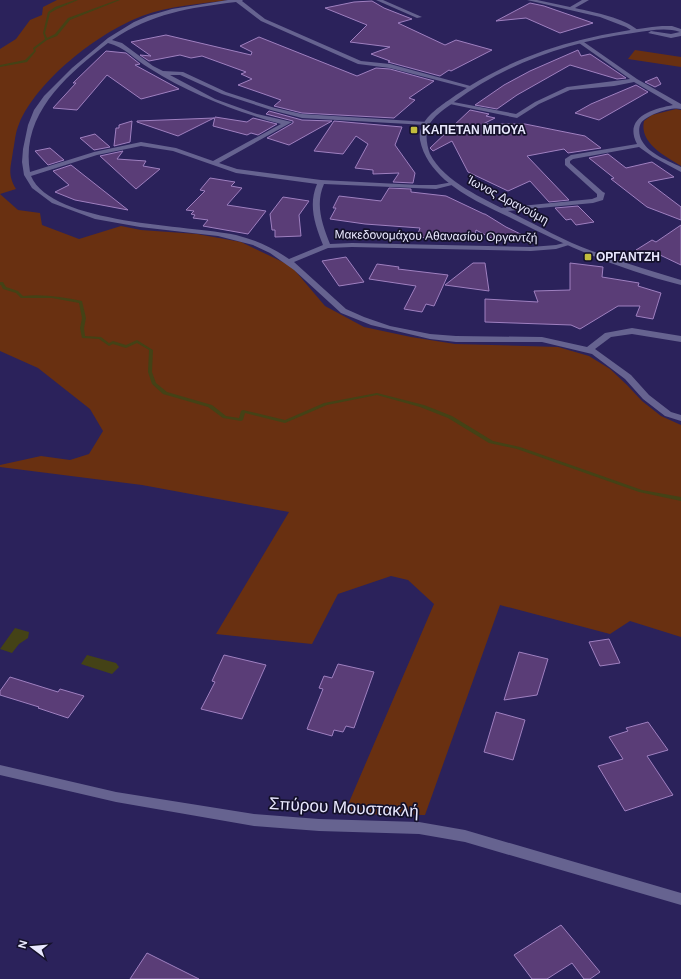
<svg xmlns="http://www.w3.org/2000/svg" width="681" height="979" viewBox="0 0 681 979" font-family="'DM Sans',sans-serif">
<rect width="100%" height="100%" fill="#2b225b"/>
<!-- green -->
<g fill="#693011">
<path d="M57,0H228C200,4 169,6 142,16C98,33 37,80 19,124C15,133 15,142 13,151C11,167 7,174 16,189L0,194V49L16,39L30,20L42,15L43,7Z"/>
<polygon points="635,50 681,57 681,67 628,59"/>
<path d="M676,109L681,110V166C665,156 639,143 644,121L652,115Z"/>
<polygon points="0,194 18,210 40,213 42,225 79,239 121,226 141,230 197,234 241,242 291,266 325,306 364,327 411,337 455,344 558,347 589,356 610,369 627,385 642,401 661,416 681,425 681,637 630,621 610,634 500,605 425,815 344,814 434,604 408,580 391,576 338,594 312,644 216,634 289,512 142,485 0,467 0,465 41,456 70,460 89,454 103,431 90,409 38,368 0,351"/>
</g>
<!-- water -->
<g fill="#444216">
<polygon points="15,628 29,632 28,638 19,644 12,653 0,649"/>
<polygon points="87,655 116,663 119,667 112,674 81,664"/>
</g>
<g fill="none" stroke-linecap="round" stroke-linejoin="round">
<!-- stream -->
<g fill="#444216" fill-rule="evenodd">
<polygon points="75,0 78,0 57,9 50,13 45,33 47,38 55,34 68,18 117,0 120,0 70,20 57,36 47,40 35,49 36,51 27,62 0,67 0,65 25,60 34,51 33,48 45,39 43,33 48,12 55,7"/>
<path d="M0,282H3L6,287L18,291L23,296C43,294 63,297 82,301L86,318L84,328L85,336L101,337L109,343L113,341L126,345L137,340L153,350L152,372L156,383L167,392L212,405L226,416L239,418L241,411L243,410L285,420L324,403L377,393L424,405L452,416L493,441L520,447L642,490L681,497V501L639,492L517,449L489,443L448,418L420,407L377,395L327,405L285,423L245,413L243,420L241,421L223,418L208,407L163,394L152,384L148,372L149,350L137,343L126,348L113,344L109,346L99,339L82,338L80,328L82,318L79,303L52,298H21L16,293L3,289L1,285H0Z"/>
</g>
</g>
<!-- building -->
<g fill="#5a3d77" stroke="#9f80c0">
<polygon points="372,1 384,8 412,19 398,23 445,45 456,40 492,50 451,71 449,70 440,76 388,62 390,61 371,54 390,47 350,42 367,25 325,8 354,2"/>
<polygon points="530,3 544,6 593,23 560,33 526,18 496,21"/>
<polygon points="166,35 251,55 252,52 240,46 259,37 357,76 376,68 390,69 434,81 409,98 415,100 394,118 302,113 274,106 281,100 238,85 252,79 241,74 246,72 202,56 191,58 180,55 149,61 140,55 151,56 131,42"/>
<polygon points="578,50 581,56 590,54 626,78 617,79 570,65 517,95 497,109 475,105 504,85 530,71"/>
<polygon points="106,51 126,53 140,64 135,65 179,89 141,99 107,75 77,110 53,108 76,83 73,83"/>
<polygon points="657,77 661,84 655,87 645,82"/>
<polygon points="636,85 648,92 599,120 575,113 591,104"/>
<polygon points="470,110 489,114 486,116 495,118 483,124 525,124 585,136 601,148 568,153 564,149 527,156 569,200 549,202 530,181 508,191 468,172 452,141 433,151 430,148"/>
<polygon points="269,111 302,120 332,121 289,145 267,138 293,123 293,121 266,114"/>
<polygon points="215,117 247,122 253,118 277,124 258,135 251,133 247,135 213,126"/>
<polygon points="214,118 178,136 137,122 137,121"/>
<polygon points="132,121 130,142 114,146 116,128 119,128 119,125"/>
<polygon points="334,121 402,127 395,145 415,173 413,183 393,182 399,173 373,174 373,170 355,168 368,144 356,136 343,154 314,151"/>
<polygon points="95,134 110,147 94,150 80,138"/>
<polygon points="50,148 64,160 48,165 35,151"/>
<polygon points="123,151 117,159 146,161 143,166 160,169 136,189 100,156"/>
<polygon points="608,154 626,168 652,162 674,177 648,182 681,207 681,220 647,207 611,179 614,178 589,158"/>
<polygon points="71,165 128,210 75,200 55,192 69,185 53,171"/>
<polygon points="210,178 235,182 231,186 242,188 227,205 266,211 248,234 203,226 208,220 193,218 195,215 191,214 194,211 186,210 205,191 200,190"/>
<polygon points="389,188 411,189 411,192 446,196 484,214 485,214 506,227 535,241 495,240 476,230 474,239 441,235 440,239 417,237 420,228 365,224 330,219 336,208 333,208 339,196 381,201"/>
<polygon points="283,197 309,201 299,215 301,236 275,237 275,230 272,230 270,214"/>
<polygon points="578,206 594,222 576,225 571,219 566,220 555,208"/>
<polygon points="681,225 681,265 660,255 656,258 636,250 652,240 656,242"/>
<polygon points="346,257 364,282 339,286 322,261"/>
<polygon points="473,263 485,263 489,291 445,285"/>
<polygon points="570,263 603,267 602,277 639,283 638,286 661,293 653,319 636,316 640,306 618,306 580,329 571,325 485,322 485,299 538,302 534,291 570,290"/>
<polygon points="377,264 399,267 398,269 448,275 434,306 426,304 422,312 404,309 416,286 369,279"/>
<polygon points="609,639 620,663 600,666 589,642"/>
<polygon points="519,652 548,659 537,695 504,700"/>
<polygon points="224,655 266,665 242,719 201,709 215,682 212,681"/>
<polygon points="338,664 374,672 354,728 346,726 343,732 334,730 332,736 307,729 323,689 319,688 324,676 332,678"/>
<polygon points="10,677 58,692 60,689 84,696 68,718 38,708 39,707 0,695 0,691"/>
<polygon points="496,712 525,720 513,760 484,752"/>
<polygon points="648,722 668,750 647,756 673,795 625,811 598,766 623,759 609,737 628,731 626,728"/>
<polygon points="561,925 600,972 590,979 584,979 572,963 547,979 532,979 514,955"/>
<polygon points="147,953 199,979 130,979"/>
</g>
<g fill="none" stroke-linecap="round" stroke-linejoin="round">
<!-- minor -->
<g fill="#666390" fill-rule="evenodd">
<path d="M228,0H243L242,1L265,19L361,61L390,64L474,87L471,89L390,68L358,64L261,21L236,2C188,8 153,13 112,40L122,43L153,66L163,71L183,72L226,92L275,108L302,114L428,122L429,123L426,125L302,118L271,110L222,94L180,75H170L215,99L257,114L292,122L219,163L237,169L321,180L419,185H436L453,182L456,184L436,189L324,184C315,204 322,224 330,244L352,243L531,247L556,245L568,242L572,244L556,249L531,251L352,247L328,248L294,262L346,309L364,317L390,326L430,334L456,336L542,337L587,347L605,333L632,328L681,336V342L632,334L611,337L595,349L631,375L649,395L671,412L681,415V421L665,416L643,399L625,379L592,354L542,342H456L430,339L371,325L341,313L294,270L270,253L253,245L218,236L140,227L95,219L52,203L32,188L24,175L22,162L23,149L28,125L34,110L44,96L72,68L108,38L134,22L148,16L172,9ZM108,43C125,47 135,60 149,68C190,94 234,111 281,124L213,161L176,148L141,142L94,152L30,172C20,114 67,75 108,43ZM141,146L173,151L236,173L317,184C308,205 315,225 323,245L289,259C273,248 256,240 236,235C190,225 52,225 31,176L97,155Z"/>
<polygon points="376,0 383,0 422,17 417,18"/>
<path d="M527,0H537L570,7L582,0H589L575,8C596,13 623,17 639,31L634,32L626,27L600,17Z"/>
<path d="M581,40L637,79L681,104V109C672,106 646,115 641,123C638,128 639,136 642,141C649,154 669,161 681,167V172L653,157L639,147L573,159L570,161V163L603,192L605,193L603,200L593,203L498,212V208H501L592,199L597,197V194L565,165V159L571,155L637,144C623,117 653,109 673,105L634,82L614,86L570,90L539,104L517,118L445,103L448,101L516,114L535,102L567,87L630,79L579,43V41Z"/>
</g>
<!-- tertiary -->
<g fill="#666390" fill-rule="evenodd">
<path d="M662,26H672L681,29V36L671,38L648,33L651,31L671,34L680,32C665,27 649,31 633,33C568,42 507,63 454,102C445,109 433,116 428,127C425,135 427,146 430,154C444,182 486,200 512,213C539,226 564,241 592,251C621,262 651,271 681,280V285C621,270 568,247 513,219C490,208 465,197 445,180C433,169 423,156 420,140C417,122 436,109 449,100C512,54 585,34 662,26Z"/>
<polygon points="0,765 116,792 254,814 319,819 419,822 465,830 681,893 681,905 465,842 419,834 319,831 254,826 116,802 0,775"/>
</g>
</g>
<!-- markers -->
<g fill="#c3bd3e" stroke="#14112a" stroke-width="1.5">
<rect x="410" y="126" width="8" height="8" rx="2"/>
<rect x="584" y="253" width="8" height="8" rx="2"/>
</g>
<g text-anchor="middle" stroke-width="3.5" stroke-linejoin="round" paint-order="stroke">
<!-- far-poi labels -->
<g font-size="12" font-weight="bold" fill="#e9e8fe" stroke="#14112a" text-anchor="start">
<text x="422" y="134">ΚΑΠΕΤΑΝ ΜΠΟΥΑ</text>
<text x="596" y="261">ΟΡΓΑΝΤΖΗ</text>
</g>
<!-- far-street labels -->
<g font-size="12" fill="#e9e8fe" stroke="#14112a">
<text transform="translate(508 200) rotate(28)" y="4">Ίωνος Δραγούμη</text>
<text transform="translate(436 236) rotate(1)" y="4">Μακεδονομάχου Αθανασίου Οργαντζή</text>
</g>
<!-- near-street labels -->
<g font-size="17" fill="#e9e8fe" stroke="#14112a">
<text transform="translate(344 807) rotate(3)" y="6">Σπύρου Μουστακλή</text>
</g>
</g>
<!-- north arrow -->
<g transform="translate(32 947) rotate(286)" stroke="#14112a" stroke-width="3" paint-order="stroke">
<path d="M0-3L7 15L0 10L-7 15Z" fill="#e9e8fe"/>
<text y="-6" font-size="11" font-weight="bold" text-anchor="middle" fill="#e9e8fe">N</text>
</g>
</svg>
